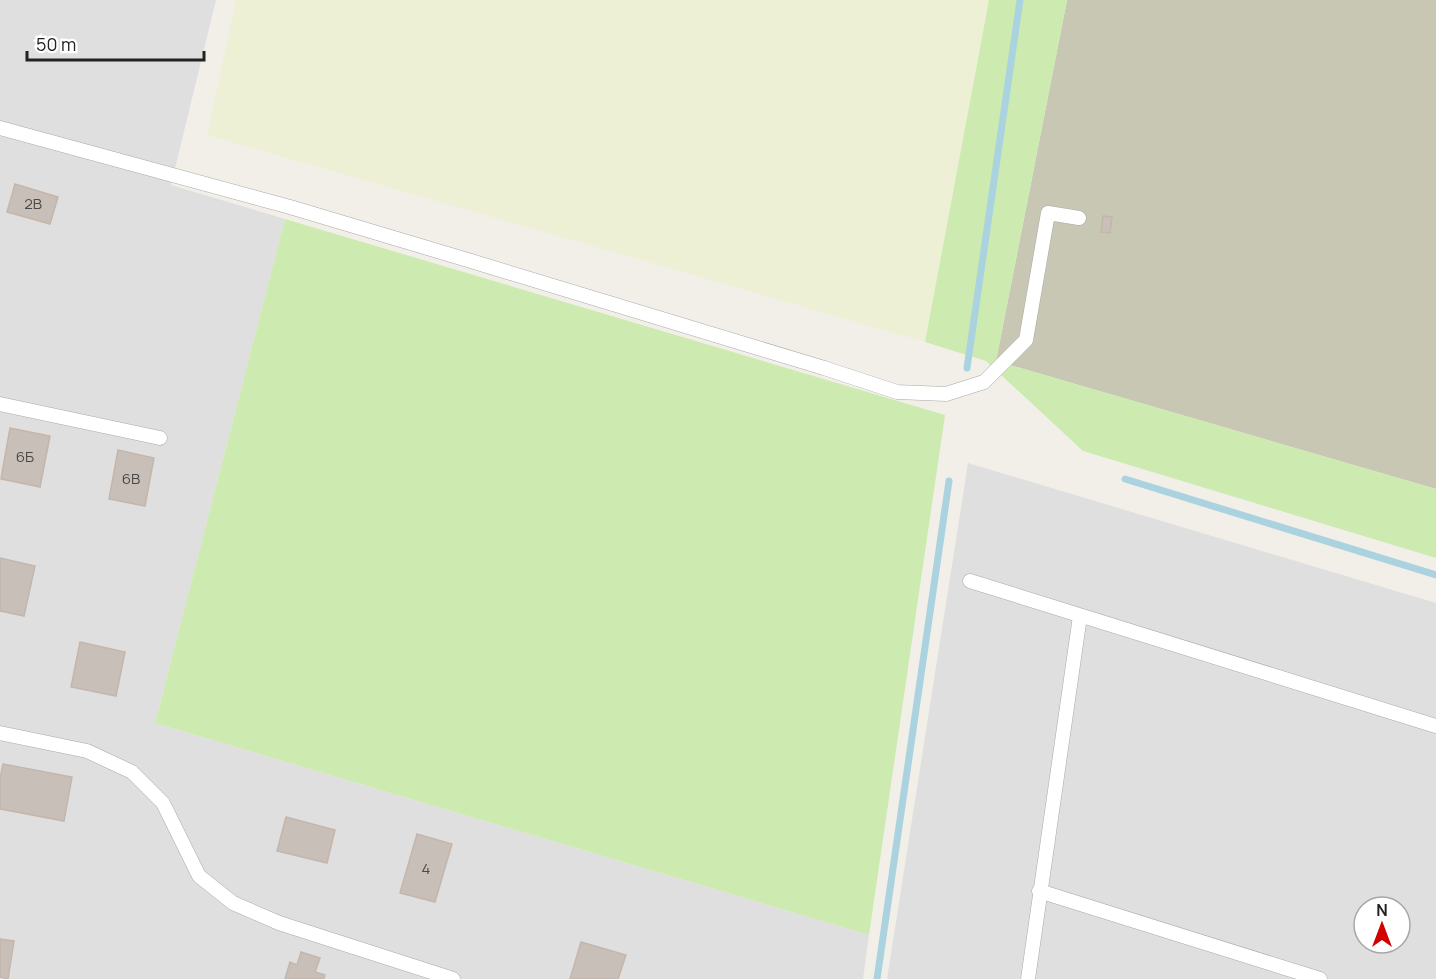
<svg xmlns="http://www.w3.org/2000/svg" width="1436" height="979" viewBox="0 0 1436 979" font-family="Manrope,sans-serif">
<rect width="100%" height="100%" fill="#f2efe9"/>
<!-- residential -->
<g fill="#e0dfdf" fill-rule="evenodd">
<polygon points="0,0 216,0 171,185 285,219 155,723 869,935 863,979 0,979"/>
<path d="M968,463L1436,603V979H887ZM1364,907H1400V943H1364Z"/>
</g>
<!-- construction -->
<polygon fill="#c7c7b4" points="1067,0 1436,0 1436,489 996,361"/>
<!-- farmland -->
<polygon fill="#eef0d5" points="236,0 989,0 925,342 207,135"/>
<!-- grass -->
<g fill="#cdebb0">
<polygon points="989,0 1067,0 996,361 1436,489 1436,558 1083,451 986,361 925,342"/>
<polygon points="285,219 945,415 869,935 155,723"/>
</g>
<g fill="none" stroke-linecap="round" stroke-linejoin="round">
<!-- stream -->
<g stroke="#aad3df" stroke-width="7">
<polyline points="967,368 1020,0"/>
<polyline points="1125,479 1436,575"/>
<polyline points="877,979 949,481"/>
</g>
</g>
<!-- building -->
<g fill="#c7bfb8" stroke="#c4b6ab" stroke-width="1.5">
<polygon points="15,184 58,197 50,224 7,212"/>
<polygon points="1103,216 1112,217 1110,233 1101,232"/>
<polygon points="10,428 50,436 40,487 1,479"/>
<polygon points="118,450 154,458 145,506 109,499"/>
<polygon points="0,558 35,566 24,616 0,611"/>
<polygon points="80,642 125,652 116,696 71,687"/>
<polygon points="3,764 72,777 64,821 0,809 0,778"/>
<polygon points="286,817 335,830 327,863 277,851"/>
<polygon points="417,834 452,844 435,902 400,893"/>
<polygon points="0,939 14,941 8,979 0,977"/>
<polygon points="581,942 626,955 618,979 570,979"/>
<polygon points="301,952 320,958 315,972 325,975 324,979 285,979 290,962 297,965"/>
</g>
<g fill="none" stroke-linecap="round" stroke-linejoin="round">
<defs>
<g id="service">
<polyline points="0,128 290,207 471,261 824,368 897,392 946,394 984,382 1026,340 1048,213 1079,218"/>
<polyline points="0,404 160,438"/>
<polyline points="970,581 1436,726"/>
<polyline points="0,733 87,751 132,772 163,803 199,876 233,903 279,923 453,979"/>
<polyline points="1039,891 1320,979"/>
<polyline points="1028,979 1080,616"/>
</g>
</defs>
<!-- service casing -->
<use href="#service" stroke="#a9a9a9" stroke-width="15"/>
<!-- service -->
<use href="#service" stroke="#fff" stroke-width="14"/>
</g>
<g text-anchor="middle" stroke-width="5" stroke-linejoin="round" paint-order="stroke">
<!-- number labels -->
<g font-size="15" fill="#4b4948">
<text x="33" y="209">2В</text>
<text x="25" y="462">6Б</text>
<text x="131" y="484">6В</text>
<text x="426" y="874">4</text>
</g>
</g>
<!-- north arrow -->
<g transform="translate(1382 925)"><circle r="28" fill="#ffffff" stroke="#a7a7a7" stroke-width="1.5"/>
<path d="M0-4.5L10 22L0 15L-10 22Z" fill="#d40000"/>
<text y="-9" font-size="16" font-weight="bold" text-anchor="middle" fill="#222222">N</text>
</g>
<!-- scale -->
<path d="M27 51v9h177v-9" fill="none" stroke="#222222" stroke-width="3"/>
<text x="36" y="51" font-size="18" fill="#222222" stroke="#ffffff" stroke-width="4.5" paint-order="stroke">50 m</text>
</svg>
